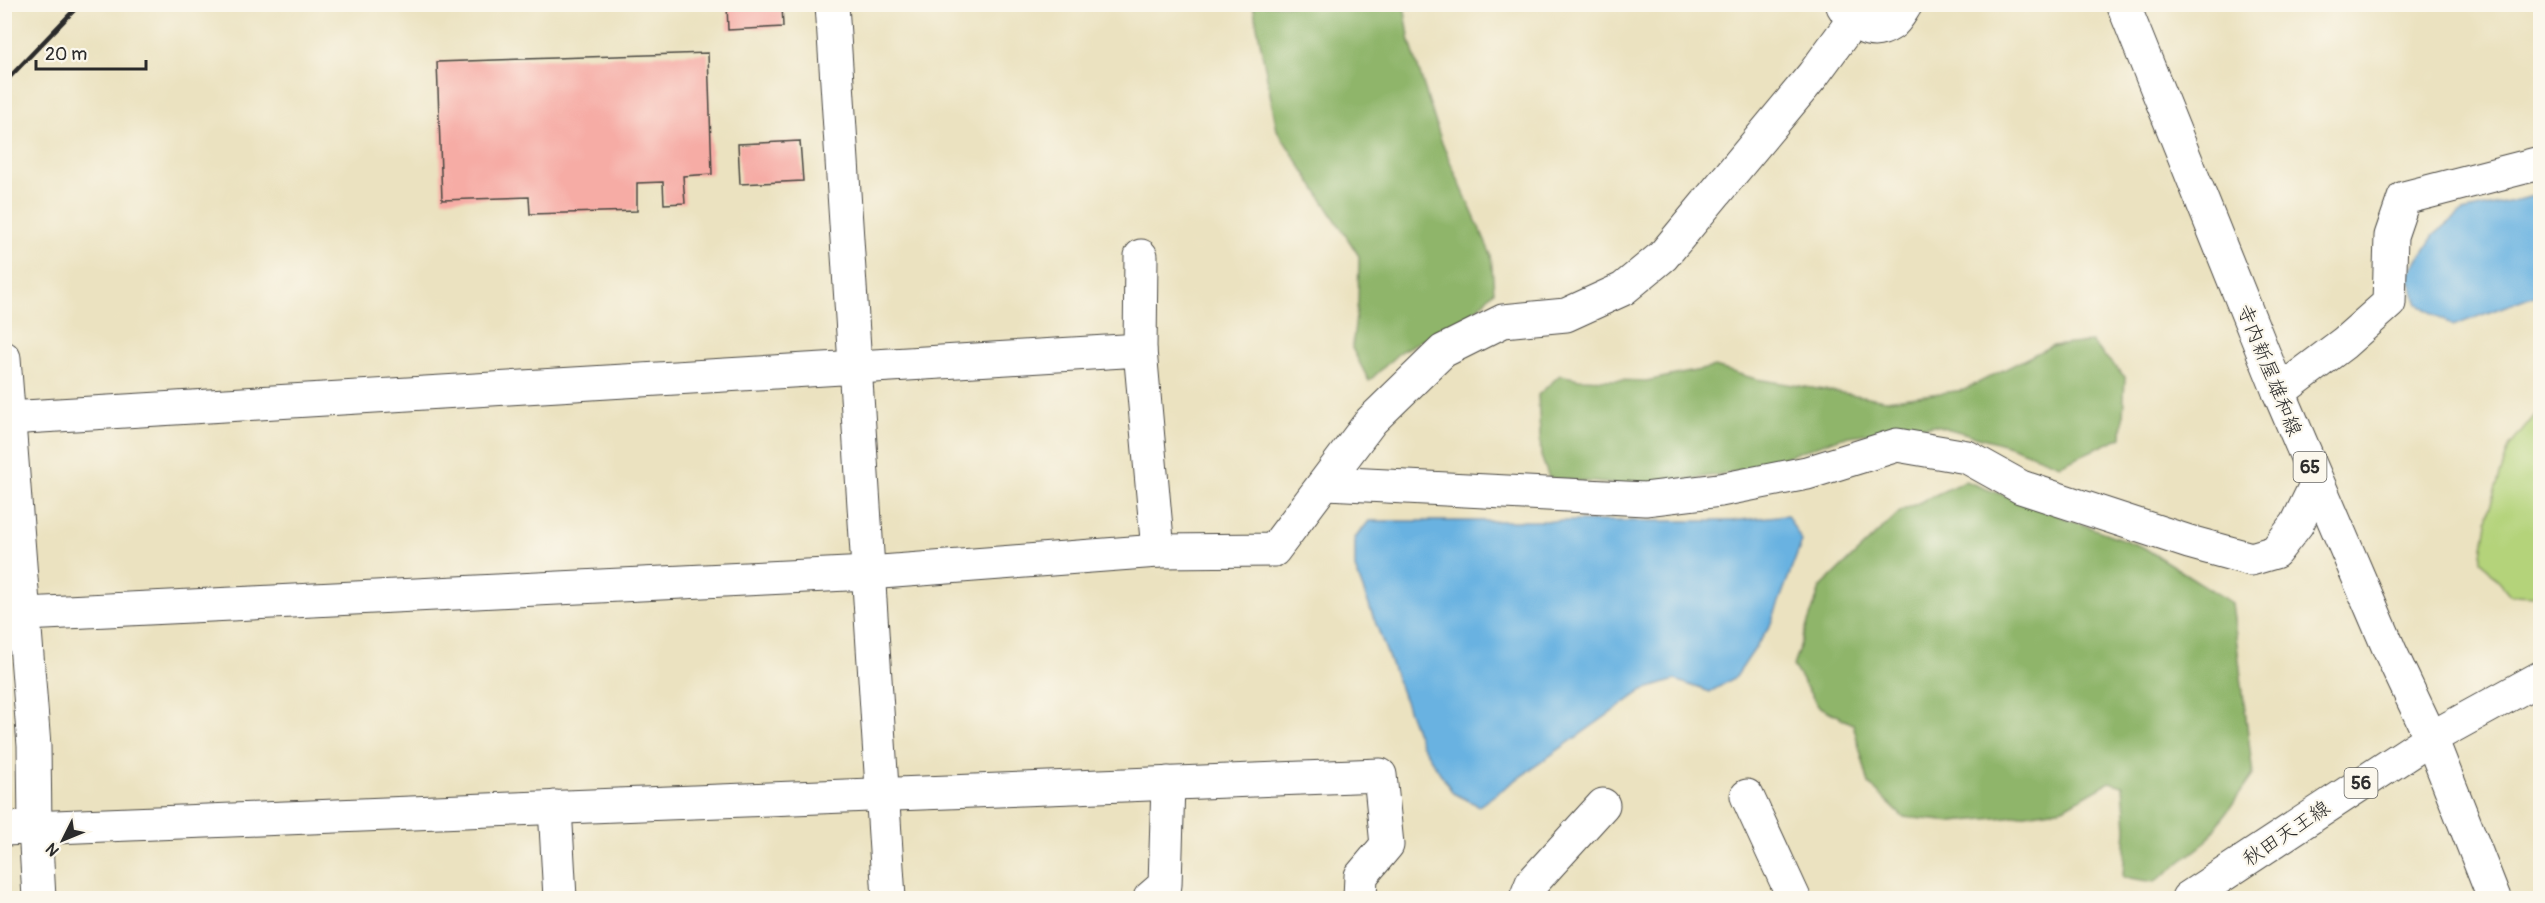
<svg xmlns="http://www.w3.org/2000/svg" width="2545" height="903" viewBox="0 0 2545 903" font-family="Pangolin,'Klee One',sans-serif">
<rect width="100%" height="100%" fill="#fbf7ec"/>
<filter id="ink" filterUnits="userSpaceOnUse"><feTurbulence type="fractalNoise" baseFrequency=".0167" numOctaves="2"/><feDisplacementMap in="SourceGraphic" scale="12" xChannelSelector="R" yChannelSelector="G"/><feConvolveMatrix kernelMatrix="1 2 1 2 8 2 1 2 1" color-interpolation-filters="sRGB"/></filter>
<filter id="wash" filterUnits="userSpaceOnUse"><feTurbulence type="fractalNoise" baseFrequency=".008" numOctaves="4" result="noise"/><feDisplacementMap in="SourceGraphic" scale="24" xChannelSelector="R" yChannelSelector="G"/><feGaussianBlur stdDeviation="1.35" result="paint"/><feColorMatrix in="noise" values="0 0 0 0 0 0 0 0 0 0 0 0 0 0 0 0 0 1.4 0 .05"/><feComposite in="paint" operator="in"/></filter>
<g filter="url(#wash)">
<rect width="100%" height="100%" fill="#ebe2c0"/>
<!-- green -->
<polygon fill="#b4d37a" stroke="#707f52" stroke-width="1.5" points="2540,409 2540,596 2510,595 2481,560 2489,510 2509,447"/>
<!-- forest -->
<g fill="#8fb56a" stroke="#5d704a" stroke-width="1.5">
<polygon points="1253,5 1404,5 1410,42 1442,143 1491,255 1494,291 1470,316 1401,351 1369,381 1352,348 1358,301 1359,256 1277,130"/>
<polygon points="2091,342 2125,377 2122,437 2060,465 2007,445 1935,425 1842,437 1750,469 1646,487 1549,478 1541,456 1538,395 1560,375 1579,379 1646,381 1715,367 1756,379 1886,400 1964,390 2051,346"/>
<polygon points="1965,481 2143,547 2232,603 2253,775 2205,843 2155,882 2123,877 2126,828 2123,786 2109,782 2064,808 2007,817 1953,822 1903,817 1869,784 1853,724 1818,706 1793,666 1820,588 1901,511"/>
</g>
<!-- water -->
<g fill="#69b2e1" stroke="#4a6e86" stroke-width="1.5">
<polygon points="2540,195 2540,293 2453,326 2418,304 2408,276 2434,235 2462,212"/>
<polygon points="1787,515 1802,541 1770,626 1736,677 1710,692 1675,680 1643,690 1479,806 1453,793 1421,744 1355,568 1355,538 1369,521 1731,521"/>
</g>
<g id="blocks">
<!-- building -->
<g fill="#f6aca5">
<polygon points="727,4 782,4 783,27 728,30"/>
<polygon points="708,53 712,174 683,176 685,203 664,204 663,182 637,183 637,211 530,214 529,197 442,200 437,62"/>
<polygon points="800,141 803,181 740,184 738,144"/>
</g>
</g>
</g>
<g filter="url(#ink)">
<use href="#blocks" fill-opacity="0" stroke="#484641" stroke-width="1.5"/>
<g fill="none" stroke-linecap="round" stroke-linejoin="round">
<defs>
<g id="minor">
<polyline points="832,4 889,898"/>
<path d="M1843,6C1853,24 1870,38 1891,24C1897,20 1902,10 1906,4"/>
<polyline points="1140,350 1141,256"/>
<polyline points="4,358 34,746 35,827 39,898"/>
<polyline points="2279,392 2344,343 2389,303 2391,236 2404,198 2540,163"/>
<polyline points="8,418 1140,350 1158,551"/>
<polyline points="1327,483 1645,499 1720,490 1807,473 1897,445 1967,457 2021,487 2189,542 2251,559 2275,552 2297,524 2317,483"/>
<polyline points="4,615 868,573 1158,551 1274,550 1371,421 1443,351 1503,321 1566,315 1623,289 1663,256 1813,75 1865,4"/>
<polyline points="1747,796 1794,898"/>
<polyline points="555,807 560,898"/>
<polyline points="4,829 1380,775 1387,845 1361,876 1360,898"/>
<polyline points="1150,898 1165,885 1168,783"/>
<polyline points="1526,898 1532,883 1603,805"/>
</g>
<g id="primary">
<polyline points="2123,4 2279,392 2390,651 2431,738 2494,898"/>
<polyline points="2188,898 2431,738 2540,678"/>
</g>
</defs>
<!-- minor casing -->
<use href="#minor" stroke="#484641" stroke-width="35"/>
<!-- primary casing -->
<use href="#primary" stroke="#484641" stroke-width="35"/>
<!-- minor -->
<use href="#minor" stroke="#fff" stroke-width="33"/>
<!-- primary -->
<use href="#primary" stroke="#fff" stroke-width="33"/>
<!-- rail -->
<polyline stroke="#2b2b2b" stroke-width="4.5" points="4,83 80,4"/>
</g>
</g>
<g text-anchor="middle" stroke-width="4.5" stroke-linejoin="round" paint-order="stroke">
<!-- shield labels -->
<g fill="#fbf7ec" stroke="#696865" stroke-width="1.5">
<rect x="2293.5" y="452" width="33" height="30" rx="4.5"/>
<rect x="2344.5" y="768" width="33" height="30" rx="4.5"/>
</g>
<g font-size="18" font-weight="bold" fill="#2b2b2b">
<text x="2310" y="473">65</text>
<text x="2361" y="789">56</text>
</g>
<!-- street labels -->
<g font-size="20" fill="#2b2b2b" stroke="#fbf7ec">
<text transform="translate(2270 370) rotate(68)" y="7">寺内新屋雄和線</text>
<text transform="translate(2286 833) rotate(-34)" y="7">秋田天王線</text>
</g>
</g>
<!-- margin -->
<rect width="2545" height="903" fill="none" stroke="#fbf7ec" stroke-width="24"/>
<!-- north arrow -->
<g transform="translate(63 840) rotate(227)" stroke="#fbf7ec" stroke-width="4.5" paint-order="stroke">
<path d="M0-4.5L10 22L0 15L-10 22Z" fill="#2b2b2b"/>
<text y="-9" font-size="16" font-weight="bold" text-anchor="middle" fill="#2b2b2b">N</text>
</g>
<!-- scale -->
<path d="M36 60v9h110v-9" fill="none" stroke="#2b2b2b" stroke-width="3"/>
<text x="45" y="60" font-size="18" fill="#2b2b2b" stroke="#fbf7ec" stroke-width="4.5" paint-order="stroke">20 m</text>
</svg>
